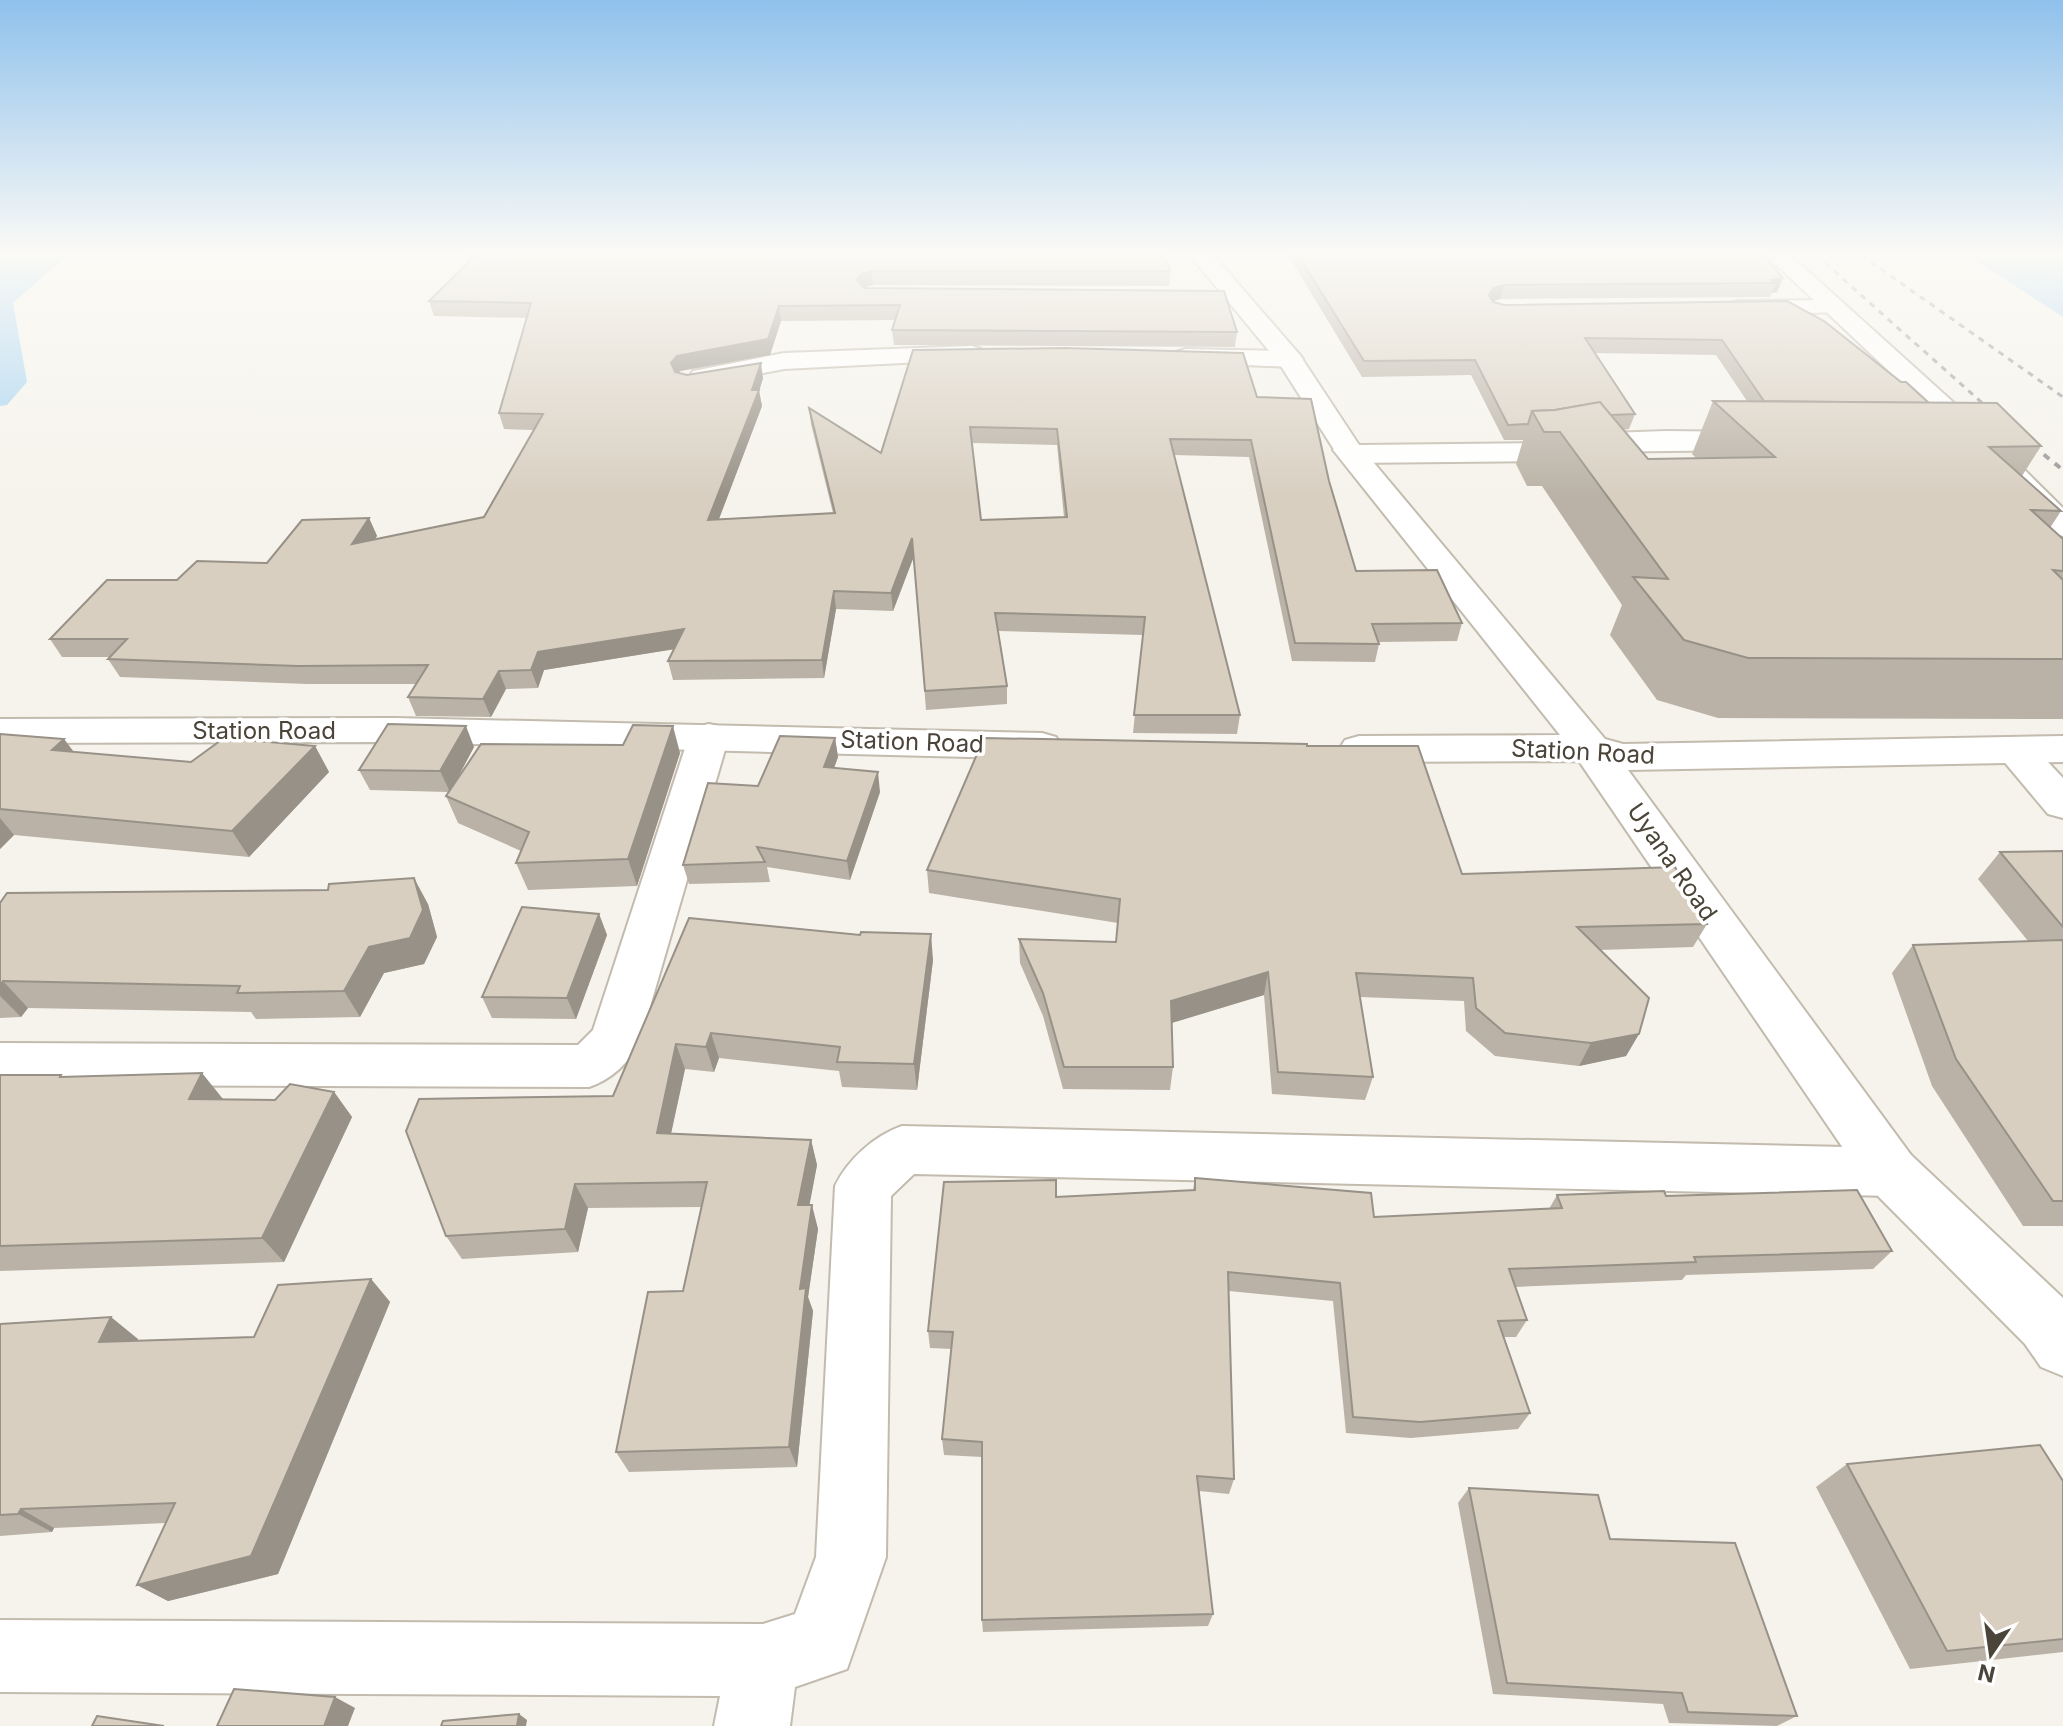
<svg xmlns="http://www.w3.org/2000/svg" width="2063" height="1726" viewBox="0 0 2063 1726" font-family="Inter,sans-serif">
<rect width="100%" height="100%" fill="#f6f3ec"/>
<!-- water -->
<g fill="#a9d4f2">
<polygon points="0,255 68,255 13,303 27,382 7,405 0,406"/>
<polygon points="1967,255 2063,255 2063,317"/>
</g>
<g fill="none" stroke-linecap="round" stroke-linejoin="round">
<defs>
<g id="minor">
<polygon points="1834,300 1842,302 1846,307 1842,312 1739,315 1731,313 1727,308 1731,303 1739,301"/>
<polygon points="972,346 981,349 985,354 981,359 784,369 702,385 693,383 689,377 693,371 784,353"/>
<polygon points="1185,349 1290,351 1299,354 1303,359 1299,364 1290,367 1176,362 1172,357 1176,352"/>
<polygon points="1666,431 1756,432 1766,435 1770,441 1766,447 1756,450 1582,452 1538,461 1352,463 1342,460 1333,450 1338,444 1348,441 1360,445 1538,443 1582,434"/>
<path d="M709,724L723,727L729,736L640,1041C629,1063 612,1079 589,1087L0,1085V1043L578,1045L593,1030L689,736L695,727Z"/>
<polygon points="2016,739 2030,743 2063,778 2063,818 2048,814 1996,752 2002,743"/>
<path d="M902,1126L1891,1148L1911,1155L1919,1172L1911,1189L1891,1196L914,1174L891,1196L886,1557L847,1669L795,1687L790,1726H714L720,1696L0,1692V1620L763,1624L795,1614L816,1557L835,1186C848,1159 874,1136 902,1126Z"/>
</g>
<g id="tertiary">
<polygon points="1190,255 1213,255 1299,354 1359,445 1605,739 1623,744 2063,736 2063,762 1628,770 1911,1155 2063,1298 2063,1376 2041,1367 2025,1344 1871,1189 1579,761 1359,762 1345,758 1339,749 1345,740 1359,736 1560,735 1338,456 1279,363"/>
<polygon points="1766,255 1790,255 1984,430 2063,508 2063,536 2052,533 1964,442"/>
<polygon points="395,718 1042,733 1056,737 1062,746 1056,755 1042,759 395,742 0,743 0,719"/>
</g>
</defs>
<!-- minor casing -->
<use href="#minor" stroke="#c2bbae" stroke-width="4"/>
<!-- tertiary casing -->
<use href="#tertiary" stroke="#c2bbae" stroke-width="4"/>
<!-- minor -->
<use href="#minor" fill="#fff" fill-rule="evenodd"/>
<!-- tertiary -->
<use href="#tertiary" fill="#fff" fill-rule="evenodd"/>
<!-- rail-far1 -->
<g stroke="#9a9a9a" stroke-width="3" stroke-dasharray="6 6" stroke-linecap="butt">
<polyline points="1816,255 1998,417"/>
<polyline points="1861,255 2063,397"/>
</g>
<!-- rail -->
<polyline stroke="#9a9a9a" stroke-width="4" stroke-dasharray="7 7" stroke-linecap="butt" points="2022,437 2063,470"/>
</g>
<!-- wall -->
<g fill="#bab2a6" fill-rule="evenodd">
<path d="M465,255H1164L1170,271L1169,286L873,285L863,288L1237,332L1235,347L894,345L892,330L895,320L781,321L770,355L680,371L679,373L687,375L763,378L759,391L762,406L719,519L833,513L811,424L809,408L881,453L913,350L1257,397L1329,481L1356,571L1462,623L1457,641L1378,642L1379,644L1375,662L1292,661L1249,457L1174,455L1240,715L1237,734L1133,733L1143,635L998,631L1007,686V704L926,710L914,556L893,611L836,609L824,678L673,680L668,661L674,649L544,670L538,688L506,689L491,717L416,716L408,697L417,684H307L120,677L108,659L110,657H62L50,639L177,580L267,563L369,518L377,536L375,539L484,517L534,430L504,429L499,413L527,318L434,316L429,301L469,262H467ZM972,443L1057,445L1064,517L981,520Z"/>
<path d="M1288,255H1763L1783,278L1777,292L1772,293L1770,297L1500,299L1493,301L1504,305L1787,301L1929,403L2041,446L2022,476L2061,511L2050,528L2063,539V719L1718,718L1657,700L1610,635L1622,605L1542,486H1527L1516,464L1523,440H1504L1471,375L1362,377ZM1595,353L1716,355L1747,401H1713L1692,454L1696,458L1648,459L1623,430L1629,429L1635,414Z"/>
<polygon points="0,734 64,739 74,752 191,762 315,746 329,772 249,857 14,835 0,849"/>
<polygon points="835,738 838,757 834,768 880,792 850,880 767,867 770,882 689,884 683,865 758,786"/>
<polygon points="1307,746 1462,874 1707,924 1693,947 1600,950 1639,1034 1626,1056 1579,1066 1495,1056 1466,1031 1464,1001 1360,997 1373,1077 1365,1100 1272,1094 1264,995 1172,1023 1173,1067 1170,1090 1063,1089 1043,1016 1020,963 1019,939 1116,942 1118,923 929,893 927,870"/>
<polygon points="474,747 455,783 680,753 637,886 528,890 516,863 521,851 458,823 446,796 448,792 370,790 359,770"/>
<polygon points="2063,851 2063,1226 2023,1226 1932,1086 1892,973 1913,945 2028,941 1978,879 2000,852"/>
<polygon points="0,903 428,904 437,937 424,964 384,973 360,1017 256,1019 251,1012 28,1008 21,1017 0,1018"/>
<polygon points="599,914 607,935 576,1019 492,1018 482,997"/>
<polygon points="689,918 933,960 917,1090 842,1087 839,1071 719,1058 714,1072 685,1069 671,1133 811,1140 817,1165 809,1205 818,1229 808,1297 813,1311 797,1467 629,1472 616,1452 683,1291 701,1207 588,1208 578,1252 462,1259 446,1236 613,1096"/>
<polygon points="0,1075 64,1077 223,1099 275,1100 334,1092 352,1117 284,1262 0,1271"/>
<polygon points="1195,1178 1374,1217 1549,1209 1557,1195 1666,1196 1892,1251 1873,1269 1686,1275 1682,1280 1515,1287 1527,1320 1516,1337 1504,1337 1530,1413 1518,1429 1411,1438 1346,1433 1333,1301 1229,1291 1234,1479 1229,1494 1199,1491 1213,1614 1208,1626 983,1632 982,1620 982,1457 944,1455 942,1439 952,1349 930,1348 928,1331 1193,1190"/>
<polygon points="371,1279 390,1302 278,1574 168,1601 137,1585 166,1523 54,1528 52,1532 0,1536 0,1324 138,1339 138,1341 254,1337"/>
<polygon points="1847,1464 2063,1481 2063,1652 1910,1669 1816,1487"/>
<polygon points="1469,1488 1610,1539 1797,1716 1777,1726 1669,1723 1663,1704 1493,1694 1458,1503"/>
</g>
<!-- shaded-wall -->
<g fill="#979187">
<polygon points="872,271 873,285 863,288 857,280 861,274"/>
<polygon points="1783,278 1777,292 1772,293 1776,283 1771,280"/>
<polygon points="1504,285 1500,299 1490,302 1489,295 1493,288"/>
<polygon points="779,306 781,321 770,355 680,371 674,378 671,363 677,356"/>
<polygon points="761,363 763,378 759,391 762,406 712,537 708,520"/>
<polygon points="369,518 377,536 360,561 352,544"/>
<polygon points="912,538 914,556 893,611 891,593"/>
<polygon points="834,591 836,609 824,678 822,660"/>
<polygon points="684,629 688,647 544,670 538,688 531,670 538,652"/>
<polygon points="499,671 506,689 491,717 483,699"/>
<polygon points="466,726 474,747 450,792 440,771"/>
<polygon points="673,726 680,753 637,886 628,859"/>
<polygon points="835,738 838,757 827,787 824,767"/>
<polygon points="64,739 83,765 52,750"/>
<polygon points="315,746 329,772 249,857 232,831"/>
<polygon points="878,772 880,792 850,880 847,861"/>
<polygon points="0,818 14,835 0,849"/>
<polygon points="414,878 428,904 437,937 424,964 384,973 360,1017 344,991 369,947"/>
<polygon points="599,914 607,935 576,1019 567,998"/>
<polygon points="931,934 933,960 917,1090 914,1064"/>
<polygon points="1268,972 1264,995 1168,1024 1171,1001"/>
<polygon points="3,981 28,1008 21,1017 0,996 0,986"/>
<polygon points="711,1033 719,1058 714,1072 706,1047"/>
<polygon points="1639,1034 1626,1056 1579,1066 1591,1043"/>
<polygon points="676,1044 685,1069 666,1157 657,1133"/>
<polygon points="202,1073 223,1099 189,1099"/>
<polygon points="334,1092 352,1117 284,1262 262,1238"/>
<polygon points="811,1140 817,1165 805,1229 798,1205"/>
<polygon points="575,1184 588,1208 578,1252 565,1229"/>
<polygon points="812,1205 818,1229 808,1297 813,1311 797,1467 789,1447 800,1289"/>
<polygon points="371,1279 390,1302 278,1574 168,1601 137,1585"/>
<polygon points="111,1317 138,1339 127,1364 99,1342"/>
<polygon points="21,1509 54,1528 52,1532 18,1514"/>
<polygon points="335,1697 355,1708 348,1726 324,1726"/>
<polygon points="519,1714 527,1720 526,1726 517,1726"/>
</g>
<!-- building -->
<g fill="#d8cfc1" stroke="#979187" stroke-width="2" fill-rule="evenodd">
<path d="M476,255H1164L1170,271H872L861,274L857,280L864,288L1224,291L1237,332L892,330L900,305L779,306L768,339L677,356L671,363L675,372L687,375L761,363L752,390H759L708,520L835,513L809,408L881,453L913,350L1065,348L1243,353L1257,397L1311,399L1329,481L1356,571L1437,570L1462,623L1372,624L1379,644L1295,643L1251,440L1170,439L1240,715H1134L1145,617L995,613L1007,686L925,691L912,538L891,593L834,591L822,660L668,661L684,629L538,652L531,670L499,671L483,699L408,697L428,665L298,666L108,659L127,639H50L107,580H177L197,561L267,563L302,520L369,518L352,544L484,517L543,414L499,413L531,303L429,301ZM970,427L1057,429L1067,517L981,520Z"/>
<polygon points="1298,255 1763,255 1783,278 1771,280 1776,283 1504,285 1493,288 1489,295 1493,302 1504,305 1787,301 1824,321 1901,382 1906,382 1929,403 1764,401 1722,340 1585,338 1635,414 1610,415 1600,402 1555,410 1532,411 1528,424 1508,425 1475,360 1364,361"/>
<polygon points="1713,401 1997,403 2041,446 1989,447 2061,511 2031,510 2063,539 2063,571 2053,570 2063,580 2063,659 1748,658 1684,640 1633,577 1668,579 1560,432 1544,432 1532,411 1555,410 1600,402 1648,459 1775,457"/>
<polygon points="388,724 466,726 440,771 359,770"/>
<polygon points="633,725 673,726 628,859 516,863 529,832 446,796 481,744 623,745"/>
<polygon points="0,734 64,739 52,750 191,762 224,738 315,746 232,831 0,809"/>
<polygon points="780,736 835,738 824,767 878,772 847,861 757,847 765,862 683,865 708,783 758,786"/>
<polygon points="984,738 1307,744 1307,746 1418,746 1462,874 1675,867 1707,924 1577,927 1649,998 1639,1034 1591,1043 1505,1033 1476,1008 1473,978 1356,973 1373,1077 1278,1072 1268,972 1171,1001 1173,1067 1064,1067 1043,993 1019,939 1116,942 1120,899 927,870"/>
<polygon points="2063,851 2063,927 2000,852"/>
<polygon points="414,878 423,910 410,938 369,947 344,991 237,993 240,986 3,981 0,986 0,903 7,893 328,890 329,884"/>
<polygon points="522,907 599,914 567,998 482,997"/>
<polygon points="689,918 860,935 861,932 931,934 914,1064 837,1062 840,1047 711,1033 706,1047 676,1044 657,1133 811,1140 798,1205 812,1205 800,1289 806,1288 789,1447 616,1452 648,1292 683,1291 707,1182 575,1184 565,1229 446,1236 406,1131 419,1099 613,1096"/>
<polygon points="2063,940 2063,1201 2053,1201 1956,1059 1913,945"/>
<polygon points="202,1073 189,1099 275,1100 290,1084 334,1092 262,1238 0,1246 0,1075 61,1075 60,1077"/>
<polygon points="1195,1178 1371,1193 1374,1217 1562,1208 1557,1195 1664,1191 1666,1196 1857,1190 1892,1251 1694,1257 1696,1262 1509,1269 1527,1320 1498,1321 1530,1413 1420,1422 1353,1417 1340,1283 1228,1272 1234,1479 1197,1476 1213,1614 982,1620 982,1442 942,1439 953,1332 928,1331 944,1182 1056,1180 1056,1197 1195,1190"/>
<polygon points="371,1279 251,1556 137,1585 175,1503 21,1509 18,1514 0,1515 0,1324 111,1317 99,1342 254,1337 278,1285"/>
<polygon points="2040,1445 2063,1481 2063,1639 1947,1651 1847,1464"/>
<polygon points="1469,1488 1598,1495 1610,1539 1735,1543 1797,1716 1688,1712 1682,1693 1507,1683"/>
<polygon points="234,1689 335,1697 324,1726 217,1726"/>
<polygon points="519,1714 517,1726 441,1726 443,1721"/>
<polygon points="97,1716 164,1726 92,1726"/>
</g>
<!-- sky -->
<linearGradient id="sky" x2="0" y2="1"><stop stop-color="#8fc1ec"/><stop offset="0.51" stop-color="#fbfaf6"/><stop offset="1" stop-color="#fbfaf6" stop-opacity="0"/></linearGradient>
<rect width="2063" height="497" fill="url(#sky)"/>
<g text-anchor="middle" stroke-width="7" stroke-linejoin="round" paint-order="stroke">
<!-- street labels -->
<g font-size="24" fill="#4b4439" stroke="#fff">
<text x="264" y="739">Station Road</text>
<text transform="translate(912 742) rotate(2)" y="8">Station Road</text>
<text transform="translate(1583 752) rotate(3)" y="8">Station Road</text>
<text transform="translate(1672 862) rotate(55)" y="8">Uyana Road</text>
</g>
</g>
<!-- north arrow -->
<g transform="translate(1991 1654) rotate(193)" stroke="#ffffff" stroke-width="6" paint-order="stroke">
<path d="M0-6L14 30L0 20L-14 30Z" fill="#4b4439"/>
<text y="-12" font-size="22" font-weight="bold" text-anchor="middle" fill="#4b4439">N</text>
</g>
</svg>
